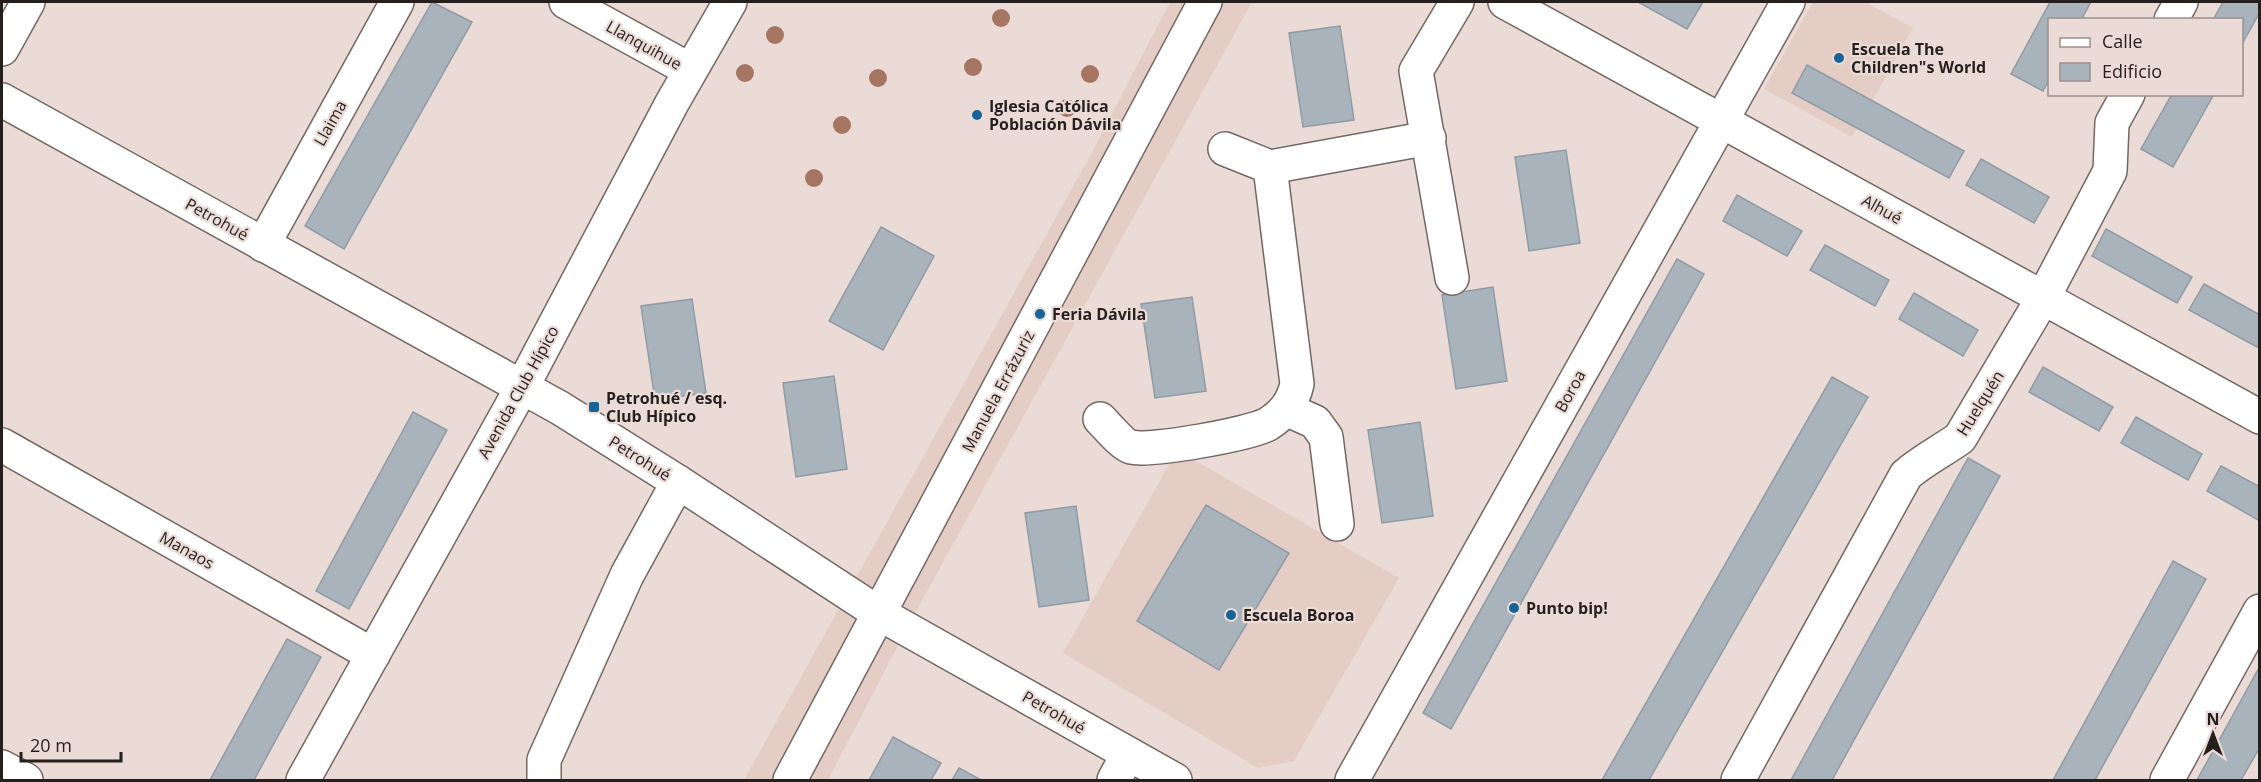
<svg xmlns="http://www.w3.org/2000/svg" width="2261" height="782" viewBox="0 0 2261 782" font-family="'Open Sans',sans-serif">
<rect width="100%" height="100%" fill="#eadbd6"/>
<!-- built -->
<g fill="#e4cdc5">
<polygon points="1170,2 1252,2 914,615 828,780 744,780 1091,154"/>
<polygon points="1813,2 1865,2 1913,28 1852,137 1764,89"/>
<polygon points="1177,450 1399,578 1294,761 1258,768 1063,653"/>
</g>
<!-- building -->
<g fill="#a8b3bc" stroke="#919ba4" stroke-width="1.5">
<polygon points="432,2 472,22 344,249 305,226"/>
<polygon points="1638,2 1703,2 1687,29"/>
<polygon points="2050,2 2091,2 2081,20 2050,20 2050,78 2043,91 2011,74"/>
<polygon points="2223,2 2260,2 2260,12 2242,44 2242,20 2213,20"/>
<polygon points="1340,26 1354,120 1303,127 1289,33"/>
<polygon points="1807,65 1964,151 1949,178 1792,93"/>
<polygon points="2172,94 2214,94 2173,167 2141,149"/>
<polygon points="1566,150 1580,243 1529,251 1515,157"/>
<polygon points="1981,159 2049,197 2034,223 1966,185"/>
<polygon points="1737,195 1802,231 1787,256 1723,221"/>
<polygon points="881,227 934,256 883,350 829,321"/>
<polygon points="2106,229 2192,277 2177,303 2092,256"/>
<polygon points="1825,245 1889,280 1875,306 1810,270"/>
<polygon points="1677,259 1704,274 1451,729 1423,713"/>
<polygon points="2204,284 2260,315 2260,343 2257,347 2189,310"/>
<polygon points="1493,287 1507,381 1456,389 1442,295"/>
<polygon points="1914,293 1978,330 1963,356 1899,319"/>
<polygon points="1192,297 1206,391 1155,398 1141,304"/>
<polygon points="692,299 706,393 655,400 641,306"/>
<polygon points="2043,367 2113,407 2099,431 2029,392"/>
<polygon points="834,376 847,469 796,477 783,383"/>
<polygon points="1832,377 1868,397 1649,780 1602,780"/>
<polygon points="413,412 447,430 349,609 316,591"/>
<polygon points="2136,417 2202,454 2188,480 2121,443"/>
<polygon points="1420,422 1433,516 1382,523 1368,430"/>
<polygon points="1968,458 2000,476 1832,780 1791,780"/>
<polygon points="2221,466 2260,487 2260,521 2207,491"/>
<polygon points="1206,505 1289,553 1219,670 1137,621"/>
<polygon points="1076,506 1089,600 1039,607 1025,513"/>
<polygon points="2173,561 2206,579 2095,780 2053,780"/>
<polygon points="287,639 321,657 254,780 210,780"/>
<polygon points="2260,666 2260,747 2241,780 2197,780"/>
<polygon points="893,737 941,763 931,780 869,780"/>
<polygon points="959,768 981,780 952,780"/>
</g>
<g fill="none" stroke-linecap="round" stroke-linejoin="round">
<defs>
<g id="minor">
<polyline points="566,2 690,70"/>
<polyline points="1505,2 2260,417"/>
<polyline points="2171,20 2181,2"/>
<polyline points="2,49 28,2"/>
<polyline points="2,100 560,408 678,482 880,614 1175,780"/>
<polyline points="1270,167 1429,138"/>
<polyline points="263,245 397,2"/>
<polyline points="1452,278 1416,71 1457,2"/>
<polyline points="1286,409 1315,422 1326,437 1337,524"/>
<path d="M1100,419C1107,426 1123,445 1131,447C1150,452 1250,434 1268,424C1284,414 1293,402 1297,384L1270,167L1225,149"/>
<polyline points="2,445 373,655"/>
<polyline points="2,767 26,780"/>
<polyline points="303,780 521,389 672,103 730,2"/>
<polyline points="544,780 544,760 627,575 678,482"/>
<polyline points="790,780 1205,2"/>
<polyline points="1114,780 1128,754"/>
<polyline points="1352,780 1788,2"/>
<path d="M1738,780L1906,475C1923,460 1942,451 1960,438L2043,298L2110,171L2112,123L2128,94"/>
<polyline points="2167,780 2260,611"/>
</g>
</defs>
<!-- minor casing -->
<use href="#minor" stroke="#756863" stroke-width="36"/>
<!-- minor -->
<use href="#minor" stroke="#fff" stroke-width="33"/>
</g>
<!-- trees -->
<g fill="#a77662">
<circle cx="1001" cy="18" r="9"/>
<circle cx="775" cy="35" r="9"/>
<circle cx="973" cy="67" r="9"/>
<circle cx="745" cy="73" r="9"/>
<circle cx="1090" cy="74" r="9"/>
<circle cx="878" cy="78" r="9"/>
<circle cx="1067" cy="108" r="9"/>
<circle cx="842" cy="125" r="9"/>
<circle cx="814" cy="178" r="9"/>
</g>
<!-- markers -->
<g fill="#186397" stroke="#eadbd6" stroke-width="2">
<circle cx="1839" cy="58" r="6"/>
<circle cx="977" cy="115" r="6"/>
<circle cx="1040" cy="314" r="6"/>
<rect x="588" y="401" width="12" height="12" rx="3"/>
<circle cx="1514" cy="608" r="6"/>
<circle cx="1231" cy="615" r="6"/>
</g>
<g text-anchor="middle" stroke-width="4.5" stroke-linejoin="round" paint-order="stroke">
<!-- street labels -->
<g font-size="16" fill="#251f1e" stroke="#eadbd6">
<text transform="translate(644 45) rotate(29)" y="6">Llanquihue</text>
<text transform="translate(330 123) rotate(-61)" y="6">Llaima</text>
<text transform="translate(1882 209) rotate(29)" y="6">Alhué</text>
<text transform="translate(217 219) rotate(29)" y="6">Petrohué</text>
<text transform="translate(998 391) rotate(-62)" y="6">Manuela Errázuriz</text>
<text transform="translate(1570 391) rotate(-61)" y="6">Boroa</text>
<text transform="translate(518 392) rotate(-61)" y="6">Avenida Club Hípico</text>
<text transform="translate(1980 403) rotate(-58)" y="6">Huelquén</text>
<text transform="translate(640 458) rotate(32)" y="6">Petrohué</text>
<text transform="translate(187 550) rotate(29)" y="6">Manaos</text>
<text transform="translate(1054 712) rotate(30)" y="6">Petrohué</text>
</g>
<!-- poi labels -->
<g font-size="16" font-weight="bold" fill="#251f1e" stroke="#eadbd6" text-anchor="start">
<text x="1851" y="55">Escuela The<tspan x="1851" dy="18">Children"s World</tspan></text>
<text x="989" y="112">Iglesia Católica<tspan x="989" dy="18">Población Dávila</tspan></text>
<text x="1052" y="320">Feria Dávila</text>
<text x="606" y="404">Petrohué / esq.<tspan x="606" dy="18">Club Hípico</tspan></text>
<text x="1526" y="614">Punto bip!</text>
<text x="1243" y="621">Escuela Boroa</text>
</g>
</g>
<!-- border -->
<rect width="2261" height="782" fill="none" stroke="#251f1e" stroke-width="6"/>
<!-- legend -->
<rect x="2048" y="18" width="195" height="78" fill="#eadbd6" stroke="#9b908c" stroke-width="1.5"/>
<rect x="2060" y="38" width="30" height="9" fill="#ffffff" stroke="#9b908c" stroke-width="1.5"/>
<text x="2102" y="48" font-size="18" fill="#251f1e">Calle</text>
<rect x="2060" y="63" width="30" height="18" fill="#a8b3bc" stroke="#9b908c" stroke-width="1.5"/>
<text x="2102" y="78" font-size="18" fill="#251f1e">Edificio</text>
<!-- north arrow -->
<g transform="translate(2213 734)" stroke="#eadbd6" stroke-width="4.5" paint-order="stroke">
<path d="M0-4.5L10 22L0 15L-10 22Z" fill="#251f1e"/>
<text y="-9" font-size="16" font-weight="bold" text-anchor="middle" fill="#251f1e">N</text>
</g>
<!-- scale -->
<path d="M21 752v9h100v-9" fill="none" stroke="#251f1e" stroke-width="3"/>
<text x="30" y="752" font-size="18" fill="#251f1e" stroke="#eadbd6" stroke-width="4.5" paint-order="stroke">20 m</text>
</svg>
